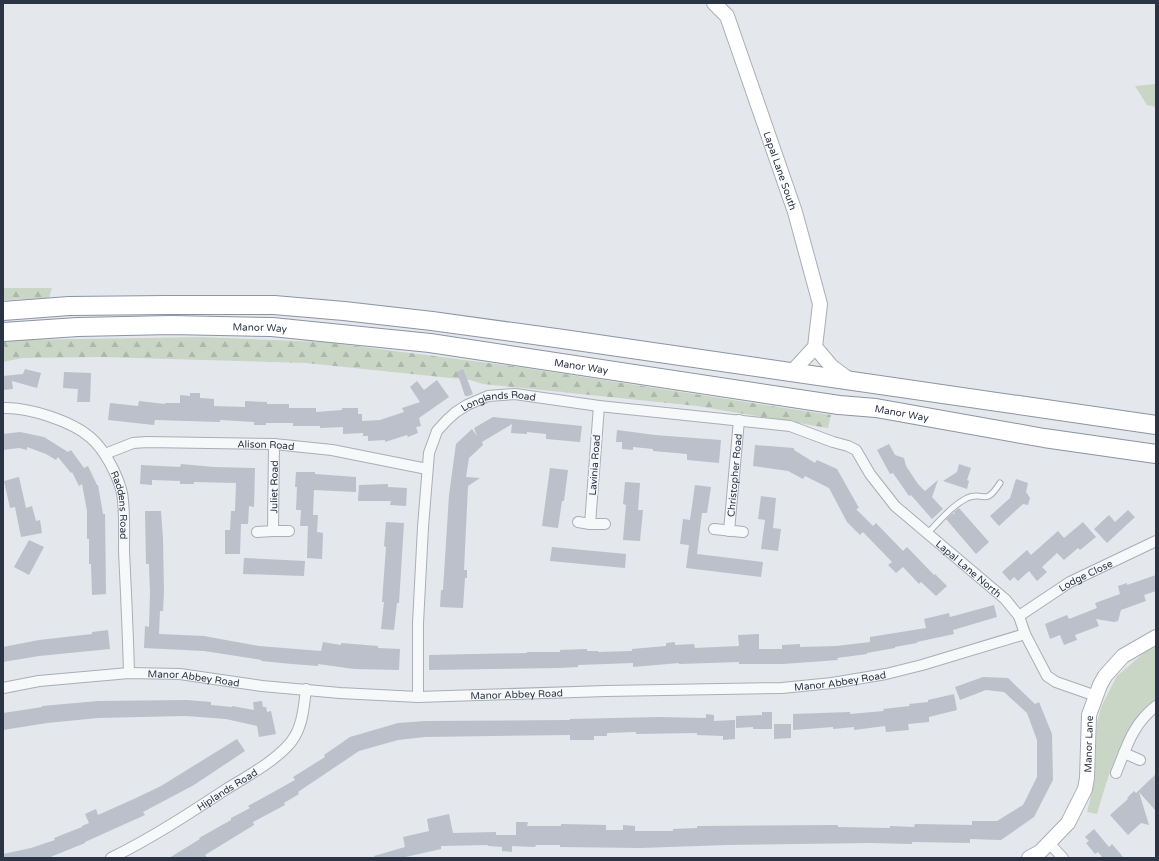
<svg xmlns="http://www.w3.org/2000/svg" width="1159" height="861" viewBox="0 0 1159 861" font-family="'Varela Round',sans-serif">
<defs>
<pattern id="forest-firs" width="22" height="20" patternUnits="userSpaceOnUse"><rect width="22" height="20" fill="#c9d6c5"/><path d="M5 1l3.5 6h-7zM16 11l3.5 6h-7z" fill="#adb8ab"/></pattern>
</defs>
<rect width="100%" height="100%" fill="#e4e7ec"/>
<!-- green -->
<g fill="#c9d6c5">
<polygon points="1156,84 1156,107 1147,105 1135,86"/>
<path d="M1156,646V699C1151,702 1146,706 1142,711C1120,736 1106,782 1097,814L1087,812L1094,784L1097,722L1102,705L1117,676L1145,652Z"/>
</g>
<!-- forest -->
<g fill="url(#forest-firs)">
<polygon points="3,288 52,288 49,298 3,300"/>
<polygon points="202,337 324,342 512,366 831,415 828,428 697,406 483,384 470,380 306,363 101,357 22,358 3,362 3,342 20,340"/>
</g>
<!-- building -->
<g fill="#bbc0ca">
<polygon points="25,369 41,373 37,388 12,381 13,389 3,390 3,376 23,374"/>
<polygon points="463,369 473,394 468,396 465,396 457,372"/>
<polygon points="64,372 91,373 90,402 77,402 78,389 63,388"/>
<polygon points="437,380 449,397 419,418 421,426 416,427 418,433 408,437 407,435 385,442 385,440 368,441 368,436 363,436 363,433 343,434 343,427 320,428 320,426 293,426 293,423 266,423 266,425 254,425 254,422 220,420 220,422 155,420 154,425 108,420 110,403 138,406 139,401 165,404 165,403 180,403 180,395 190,396 190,393 200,393 200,398 214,399 214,406 245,407 245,401 267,402 267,404 289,404 289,408 316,408 316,412 342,410 342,408 358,408 358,414 362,414 362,421 380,420 404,412 402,408 420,402 410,387 417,381 424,390"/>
<polygon points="493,417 582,426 580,442 546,439 546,434 527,432 527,434 511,433 512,424 482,442 483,445 469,458 466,477 480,478 468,486 464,570 467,570 467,578 465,578 463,608 440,607 441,590 443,590 449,495 456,444 472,429 477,436 474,428"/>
<polygon points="617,430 655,435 721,440 719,463 687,460 687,454 653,451 653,449 633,447 633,450 622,449 622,442 616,442"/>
<polygon points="20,432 44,437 68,452 71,450 84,468 88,466 97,485 98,485 103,514 105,514 106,594 92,595 91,564 89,564 89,539 87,539 87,511 82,484 79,486 72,472 71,473 58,457 56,460 46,454 27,447 27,450 19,448 3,450 3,434"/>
<polygon points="889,444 895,455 904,458 906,466 918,484 925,491 938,480 932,497 943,509 932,519 911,495 909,496 893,473 890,474 877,450"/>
<polygon points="755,445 794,448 794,450 815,463 817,460 837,469 859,508 856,509 873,526 876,523 903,551 907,547 934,575 935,574 947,586 936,596 921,582 919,584 903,567 896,573 888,565 892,562 863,532 860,535 847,522 829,488 805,476 803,479 788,471 753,466"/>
<polygon points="181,464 214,467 255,468 254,507 249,506 248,524 241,524 240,554 225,554 225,530 230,530 231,511 235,511 236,483 194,482 194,484 180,484 180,481 152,480 152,485 140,484 141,465 180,467"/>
<polygon points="959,464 971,468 967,480 969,481 967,489 943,481 957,472"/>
<polygon points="550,468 568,470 564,501 562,501 558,528 542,526"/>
<polygon points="296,472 315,472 315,474 356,477 356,492 314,490 313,515 318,515 317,532 323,533 322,559 307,558 308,526 300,526 301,510 296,510 297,487 295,487"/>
<polygon points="19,477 26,508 32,506 36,521 40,520 42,533 21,537 15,507 10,508 4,481"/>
<polygon points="1016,479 1028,483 1026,492 1030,498 1028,505 1023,504 999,526 990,516 1010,498"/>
<polygon points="625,482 640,483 638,510 643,510 640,541 623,540 626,505 623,504"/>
<polygon points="388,484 388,487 407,488 406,506 390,505 391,501 358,501 359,485"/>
<polygon points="695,485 711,487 707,513 702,513 697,554 763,562 761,577 686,568 689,545 680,544 683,519 690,520"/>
<polygon points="761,496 776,498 773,528 781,529 778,551 761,549 765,520 758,519"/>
<polygon points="959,508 989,542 976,554 946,519 953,513 955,515 954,512"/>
<polygon points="1128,510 1135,517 1107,543 1094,529 1109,515 1115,522"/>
<polygon points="145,511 161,511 163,539 164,592 163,611 160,611 159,634 204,636 259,646 321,651 323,642 341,645 341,643 378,646 378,648 400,649 399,670 354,669 318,664 318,666 292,664 261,661 262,660 204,651 144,648 145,626 149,627 150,593 149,564 146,564"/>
<polygon points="386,522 404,523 399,603 397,603 394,630 381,629 384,602 382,602 386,547 384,546"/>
<polygon points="1083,522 1096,537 1080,550 1078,548 1064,560 1057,553 1042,567 1047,572 1037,581 1029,571 1018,581 1014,577 1010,581 1002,572 1027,550 1031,555 1058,531 1064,538"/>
<polygon points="29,540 44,547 29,575 14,567"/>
<polygon points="552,547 626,554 625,568 550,561"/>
<polygon points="244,558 305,561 304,576 243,574"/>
<polygon points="1156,575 1156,591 1144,595 1146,601 1121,610 1118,621 1114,622 1096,619 1099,626 1075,635 1077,640 1064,645 1060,635 1050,639 1045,624 1067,615 1069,619 1097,608 1095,603 1120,594 1118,586 1127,583 1127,585"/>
<polygon points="994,605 997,617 953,630 954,634 917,642 917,643 895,647 895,648 867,653 867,654 837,658 838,660 783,664 739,664 739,662 679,664 679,663 633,667 633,663 578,665 578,667 559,668 429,670 429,655 527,653 527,652 560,652 560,650 587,649 587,651 598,651 598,652 632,651 632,649 666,646 666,643 675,642 675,645 694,644 695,648 739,646 738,635 759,634 759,649 782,649 782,645 800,644 800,647 836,646 870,642 870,637 926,628 924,619 949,613 950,617"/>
<polygon points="108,630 110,649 39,656 3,662 3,647 39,640 92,634 92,632"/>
<polygon points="983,677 1008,678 1035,704 1039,702 1052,734 1053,780 1034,817 1001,840 970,839 970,843 912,842 912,844 870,843 726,845 640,848 560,847 560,845 536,845 535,847 512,846 512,852 502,851 502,847 488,846 488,845 441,846 441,849 401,858 375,858 374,856 405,847 403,837 429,831 427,819 449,814 453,833 496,832 496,835 516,835 516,822 528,822 527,826 561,826 561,824 606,825 606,830 623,830 623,825 635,826 635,831 673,831 673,829 697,828 697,826 838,825 838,827 890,828 890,826 914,827 915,824 972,825 972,821 997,821 1023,805 1037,777 1037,740 1027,713 1004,692 986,690 960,700 955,687"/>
<polygon points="954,694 957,710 929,717 929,722 908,724 909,730 886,732 885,726 854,730 854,727 833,729 833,727 793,730 793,714 850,712 850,714 884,711 883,709 910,706 909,704 928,702 928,700"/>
<polygon points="187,700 211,702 211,705 232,707 232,706 254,710 253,702 262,701 263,707 266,707 267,712 271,711 276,734 259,737 257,726 226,719 186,716 98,718 47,723 3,730 3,713 42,707 42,706 98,701"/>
<polygon points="762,712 772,712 772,729 753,729 753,727 736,728 736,716 762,715"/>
<polygon points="706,714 714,715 714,721 735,720 735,739 723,740 723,736 697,735 697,733 636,734 636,732 607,733 607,736 594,736 594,740 570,740 570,735 425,737 398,740 359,751 298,792 299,794 284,803 285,805 253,822 254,825 205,855 207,858 169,858 200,839 199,838 231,820 231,818 250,808 248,806 295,780 293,777 325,757 324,755 350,737 398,723 424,721 570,720 570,719 658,717 706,718"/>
<polygon points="774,724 791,724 791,738 774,739"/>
<polygon points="237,739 245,751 194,785 143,812 145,815 85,842 85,843 48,858 3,858 3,854 31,848 55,840 54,838 82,827 82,826 89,823 85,814 96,809 98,815 136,798 161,786"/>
<polygon points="1156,774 1156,811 1139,792 1149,825 1141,823 1128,835 1110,815 1128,799 1127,798 1134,791 1136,793"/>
<polygon points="1094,829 1109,847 1112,844 1124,858 1103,858 1098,852 1095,854 1086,843 1089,841 1085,837"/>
</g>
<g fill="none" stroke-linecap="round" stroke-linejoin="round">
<defs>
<path id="lane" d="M928,533C940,520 952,506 967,498C984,490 984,508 1000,483"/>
<g id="street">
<polyline points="599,406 590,524 605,524"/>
<path id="s1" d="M3,408C28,407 72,421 91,438C105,450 118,476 122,493C125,510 124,534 124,551C126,592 128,633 129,673"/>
<path id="s2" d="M105,454L133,443L147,442L274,444L332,450L427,469"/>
<polyline points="578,522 590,524"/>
<polyline points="714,529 743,532"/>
<path id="s3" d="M273,531L274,444"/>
<path id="s4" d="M729,531L739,420"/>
<polyline points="257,532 273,531 289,531"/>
<path id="s5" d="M1019,616L1070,582L1156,541"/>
<path id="s6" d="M3,688L39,681L129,673L180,674L262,686L340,693L418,697L606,691L782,688L832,683L886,674L922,665L1025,634"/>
<path id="s7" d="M418,697V623L423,527L429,453L437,431L447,420L456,412L467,405L488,396L515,394L599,406L790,426L833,442L848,446L856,450L870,474L895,506L1005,599L1019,616L1025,634L1047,676L1056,682L1096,696"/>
<polyline points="1124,753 1140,760"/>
<path d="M1116,773C1127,746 1132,725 1156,706"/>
<polyline points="1049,843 1063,858"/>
<path id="s8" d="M111,858C152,838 190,813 228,788C248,776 284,756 295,736C303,722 304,705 306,689"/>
</g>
<g id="secondary">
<path id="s9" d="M714,3L727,16L795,212L820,304L815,347L791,373"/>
<polyline points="815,347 832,367 851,381"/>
<path id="s10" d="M1029,858L1040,852L1068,823L1085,789L1087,778L1089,715L1100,685L1105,676L1123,656L1156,637"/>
</g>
<g id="highway">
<polyline points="3,311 69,306 166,305 274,305 344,311 432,321 563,339 1156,425"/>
<path id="s11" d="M3,332L78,327L171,325L272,327L430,343L839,405L876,408L1044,438L1156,454"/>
</g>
</defs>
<!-- lane casing -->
<use href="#lane" stroke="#a9aeb7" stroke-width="7"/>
<!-- street casing -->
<use href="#street" stroke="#a9aeb7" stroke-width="12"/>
<!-- secondary casing -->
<use href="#secondary" stroke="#a9aeb7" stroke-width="16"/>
<!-- highway casing -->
<use href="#highway" stroke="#8b94a3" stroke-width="20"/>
<!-- lane -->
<use href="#lane" stroke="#f7f8fa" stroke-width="5"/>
<!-- street -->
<use href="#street" stroke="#f7f8fa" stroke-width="10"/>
<!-- secondary -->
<use href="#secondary" stroke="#fff" stroke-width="14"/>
<!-- highway -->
<use href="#highway" stroke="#fff" stroke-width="18"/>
</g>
<g text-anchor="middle" stroke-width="3.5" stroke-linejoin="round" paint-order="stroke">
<!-- street labels -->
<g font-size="10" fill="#2b3445" stroke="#f4f6f9">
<text dy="4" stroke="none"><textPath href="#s9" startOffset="182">Lapal Lane South</textPath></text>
<text dy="4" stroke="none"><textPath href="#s11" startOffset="257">Manor Way</textPath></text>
<text dy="4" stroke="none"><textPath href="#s11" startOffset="581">Manor Way</textPath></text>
<text dy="4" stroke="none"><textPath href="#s7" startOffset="340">Longlands Road</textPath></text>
<text dy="4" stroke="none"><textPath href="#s11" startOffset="905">Manor Way</textPath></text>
<text dy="4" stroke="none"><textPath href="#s2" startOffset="163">Alison Road</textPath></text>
<text transform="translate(594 465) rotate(-86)" y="4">Lavinia Road</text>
<text dy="4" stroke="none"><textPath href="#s4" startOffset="56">Christopher Road</textPath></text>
<text dy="4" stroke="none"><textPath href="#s3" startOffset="44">Juliet Road</textPath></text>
<text dy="4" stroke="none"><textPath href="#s1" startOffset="170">Raddens Road</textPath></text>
<text dy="4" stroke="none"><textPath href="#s7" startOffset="870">Lapal Lane North</textPath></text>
<text dy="4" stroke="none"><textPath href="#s5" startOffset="78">Lodge Close</textPath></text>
<text dy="4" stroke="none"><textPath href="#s6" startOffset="192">Manor Abbey Road</textPath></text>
<text dy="4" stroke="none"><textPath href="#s6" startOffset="840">Manor Abbey Road</textPath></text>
<text dy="4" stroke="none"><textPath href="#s6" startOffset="516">Manor Abbey Road</textPath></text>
<text dy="4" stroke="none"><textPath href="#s10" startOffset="136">Manor Lane</textPath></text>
<text dy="4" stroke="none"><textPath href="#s8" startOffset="135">Hiplands Road</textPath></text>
</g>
</g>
<!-- border -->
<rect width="1159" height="861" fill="none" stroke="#2b3445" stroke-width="8"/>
</svg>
